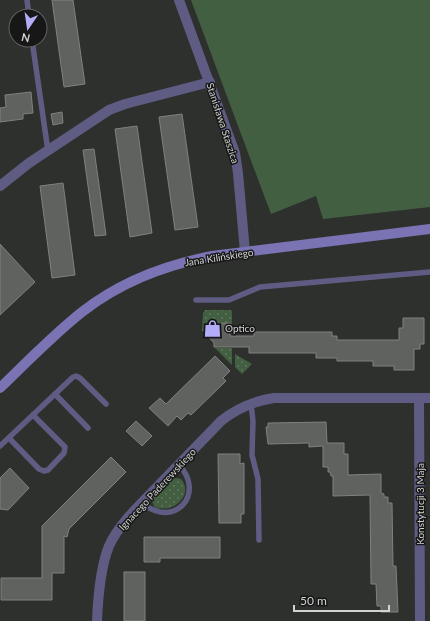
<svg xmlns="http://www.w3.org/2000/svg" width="430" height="621" viewBox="0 0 430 621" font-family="Lato,sans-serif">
<defs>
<pattern id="grass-dots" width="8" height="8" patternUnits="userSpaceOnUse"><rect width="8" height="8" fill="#435f42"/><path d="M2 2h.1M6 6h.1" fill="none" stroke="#5d755c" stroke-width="1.8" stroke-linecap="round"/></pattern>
</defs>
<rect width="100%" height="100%" fill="#2e302d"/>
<!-- grass -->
<g fill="url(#grass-dots)">
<polygon points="205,310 230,310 232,311 232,326 230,326 230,323 207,324 207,333 204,332 202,331 203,313"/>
<polygon points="215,348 232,348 232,365"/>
<polygon points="235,354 252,364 242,374 235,367"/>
<path d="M176,478L181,479C194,494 174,514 155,507L152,502L154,498L172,479Z"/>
</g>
<!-- garden -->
<polygon fill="#435f42" points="191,0 430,0 430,207 323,219 316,196 271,214"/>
<!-- building -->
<g fill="#606260" stroke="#7f817f">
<polygon points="52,0 73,0 85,84 64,87"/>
<polygon points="31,92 33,113 23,114 23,119 0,122 0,108 6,107 5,95"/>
<polygon points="62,112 63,123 53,125 51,114"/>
<polygon points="182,114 198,227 175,230 159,117"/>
<polygon points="137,126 152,233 130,237 115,129"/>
<polygon points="94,149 106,235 95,236 83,150"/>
<polygon points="63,183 75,275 52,278 40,186"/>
<polygon points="0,244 35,282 0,315"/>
<polygon points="403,318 424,318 424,344 420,344 420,349 414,349 414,370 394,370 394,366 373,366 373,361 337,361 337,358 316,358 316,353 249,353 249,347 214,347 214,343 207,335 207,324 230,323 230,336 254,336 254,332 332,332 332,336 337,336 337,340 399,340 399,328 403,328"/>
<polygon points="215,356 230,371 223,378 226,381 191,415 188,413 181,420 177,416 168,426 149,408 160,398 166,404"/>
<polygon points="136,421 152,436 142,446 126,431"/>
<polygon points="326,422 327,443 344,443 344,454 348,454 348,475 381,474 381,493 384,494 384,497 388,497 388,503 392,503 393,566 396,566 398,612 381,612 381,606 377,606 376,584 371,584 370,495 333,496 333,476 331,476 330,472 328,472 328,467 323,467 323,446 309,447 309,443 268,444 266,427 268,427 268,423"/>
<polygon points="218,454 240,454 240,464 244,463 244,514 241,514 241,523 219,523"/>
<polygon points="111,457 126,472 69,529 67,537 64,536 64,573 52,573 52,600 1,600 1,578 42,578 42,526"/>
<polygon points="10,468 29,488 8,510 0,509 0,478"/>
<polygon points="144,537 220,537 220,558 160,558 160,562 144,562"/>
<rect x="124" y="572" width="21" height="49"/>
</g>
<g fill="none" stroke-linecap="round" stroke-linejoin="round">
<!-- service -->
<g stroke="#5f5c84" stroke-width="5.5">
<polyline points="27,0 29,16"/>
<polyline points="32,40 48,151"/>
<polyline points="196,300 229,300 260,287 430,272"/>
<polyline points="55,394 88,428"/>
<polyline points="251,404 253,421 252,455 258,479 259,540"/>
<polyline points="9,438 39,469 44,471 48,470 64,453 65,447 33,415"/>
<polyline points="0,446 73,377 76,376 80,378 106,404"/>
<path d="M142,503C175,530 206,493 179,465"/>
</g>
<!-- minor -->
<g stroke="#5f5c84" stroke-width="10">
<polyline points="179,0 235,153 238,173 245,252"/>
<polyline points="0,186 29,163 109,110 125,104 210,82"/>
<polyline points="419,398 420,621"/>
<path d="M97,621C98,597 100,568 109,546C120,522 142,503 160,484C180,463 201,442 221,421C237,408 254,401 274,398H430"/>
</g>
<!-- secondary -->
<path stroke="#7a73b4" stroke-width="10" d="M0,388C27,362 53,335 82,312C120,282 165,265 212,256L430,229"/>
</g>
<!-- icons -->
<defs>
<symbol id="shop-bare" viewBox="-9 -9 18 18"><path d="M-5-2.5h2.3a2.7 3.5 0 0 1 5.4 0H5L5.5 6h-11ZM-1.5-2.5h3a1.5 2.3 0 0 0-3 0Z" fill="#b3adf9" stroke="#161716" stroke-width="2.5" paint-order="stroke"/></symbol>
</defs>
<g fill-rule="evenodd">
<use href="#shop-bare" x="200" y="316" width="25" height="25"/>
</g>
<g text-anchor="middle" stroke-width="3" stroke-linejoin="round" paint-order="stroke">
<!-- street labels -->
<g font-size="10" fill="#d1d2d1" stroke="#161716">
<text transform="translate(223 123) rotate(72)" y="4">Stanisława Staszica</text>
<text transform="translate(219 257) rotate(-9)" y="4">Jana Kilińskiego</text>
<text transform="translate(157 489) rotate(-47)" y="4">Ignacego Paderewskiego</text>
<text transform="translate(420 504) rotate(-90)" y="4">Konstytucji 3 Maja</text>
</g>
<!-- poi labels -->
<g font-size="10" fill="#d1d2d1" stroke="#161716" text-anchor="start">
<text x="225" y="332">Optico</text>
</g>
</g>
<!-- north arrow -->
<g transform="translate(28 28) rotate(193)"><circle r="19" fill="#161716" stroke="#616261"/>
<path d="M0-3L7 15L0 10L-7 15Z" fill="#b3adf9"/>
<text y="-6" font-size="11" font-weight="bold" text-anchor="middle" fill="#d1d2d1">N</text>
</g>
<!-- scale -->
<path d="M294 605v6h95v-6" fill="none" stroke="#d1d2d1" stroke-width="2"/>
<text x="300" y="605" font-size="12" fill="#d1d2d1" stroke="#161716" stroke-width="3" paint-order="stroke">50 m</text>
</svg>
